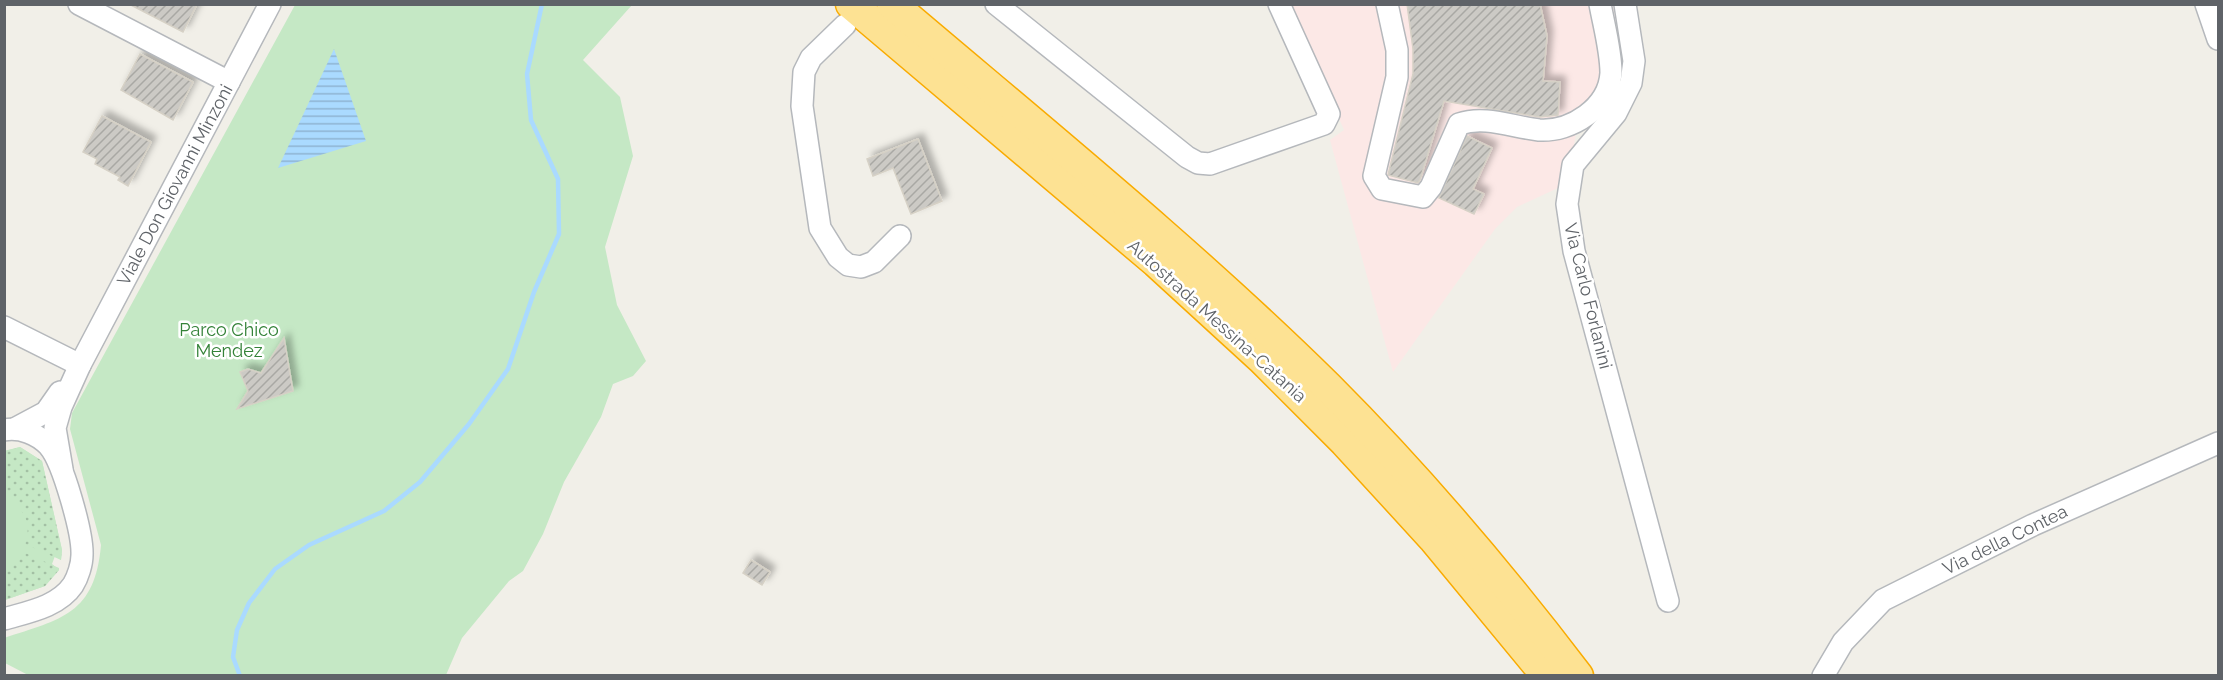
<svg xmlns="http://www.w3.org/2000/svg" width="2223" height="680" viewBox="0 0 2223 680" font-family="Raleway,sans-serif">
<defs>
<pattern id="garden-dots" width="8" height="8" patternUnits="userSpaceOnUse" patternTransform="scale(1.5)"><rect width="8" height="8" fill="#c5e8c5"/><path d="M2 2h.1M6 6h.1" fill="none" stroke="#a3c0a4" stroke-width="1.8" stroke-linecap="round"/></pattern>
<pattern id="water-rules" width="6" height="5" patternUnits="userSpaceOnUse" patternTransform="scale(1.5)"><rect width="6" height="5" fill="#aadaff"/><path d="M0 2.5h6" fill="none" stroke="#8eb4d2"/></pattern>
<pattern id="building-hatch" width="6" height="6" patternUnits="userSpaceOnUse" patternTransform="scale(1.5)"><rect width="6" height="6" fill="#cccac5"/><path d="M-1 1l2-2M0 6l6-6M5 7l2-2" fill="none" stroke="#a9a8a4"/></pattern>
<filter id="shadow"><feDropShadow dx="5.5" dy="-5.5" stdDeviation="3" flood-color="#0004"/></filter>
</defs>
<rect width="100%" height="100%" fill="#f1efe8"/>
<!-- medical -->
<polygon fill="#fce8e6" points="1290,5 1613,5 1622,63 1620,80 1592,123 1576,134 1573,150 1558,188 1517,207 1495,229 1393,372 1330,140 1344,130"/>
<!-- green -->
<g fill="#c5e8c5">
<path d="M295,5H632L583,60L620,97L633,156L605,247L617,305L646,361L633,376L613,384L601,417L564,482L543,534L523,571L509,581L462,638L446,675H28L5,663L4,638C62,619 95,614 101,545L70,429L72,413Z"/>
<polygon points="20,447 42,461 62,550 61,560 55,556 52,564 59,570 45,586 5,600 4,451"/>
</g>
<!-- garden -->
<g fill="url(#garden-dots)">
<path d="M20,447L42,461L62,550L61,560L25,544C33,520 22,509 5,495V451Z"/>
<polygon points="21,551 59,568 59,570 45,586 5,600 5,565 14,561"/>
</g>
<!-- water -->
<polygon fill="url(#water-rules)" points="334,49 366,141 278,168"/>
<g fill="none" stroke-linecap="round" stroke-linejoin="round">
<!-- stream -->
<polyline stroke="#aadaff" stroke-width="4.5" points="240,676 233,657 237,630 249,603 275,569 309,545 384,511 420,482 469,424 508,369 534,292 559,234 558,179 531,120 527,74 542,4"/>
</g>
<!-- building -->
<g fill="url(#building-hatch)" stroke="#d6d1c6" stroke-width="1.5" filter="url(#shadow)">
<polygon points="129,4 197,4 183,32"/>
<polygon points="1407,4 1540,4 1547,36 1543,81 1560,82 1558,115 1540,117 1444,101 1420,180 1418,183 1388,175 1413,74 1413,49"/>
<polygon points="140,54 193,82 173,120 121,90"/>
<polygon points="102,116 151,142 128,186 118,180 120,177 95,164 97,159 83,152"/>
<polygon points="1467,136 1492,148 1473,189 1484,194 1474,214 1439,198"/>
<polygon points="918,139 942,201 911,214 893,168 873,176 867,159"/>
<polygon points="284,338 293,391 237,409 248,391 240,372 248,369 261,373"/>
<polygon points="751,560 770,572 762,585 743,573"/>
</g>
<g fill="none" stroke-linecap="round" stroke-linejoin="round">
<defs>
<g id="minor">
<polyline points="79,4 229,82"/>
<polyline points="996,4 1187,157 1198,163 1210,164 1324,124 1329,114 1279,4"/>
<path d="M1387,4L1397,50V77L1374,176L1382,189L1423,197L1431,187L1459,124C1485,115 1512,127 1539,130C1571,132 1609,108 1611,73C1611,51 1604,26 1600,4"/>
<polyline points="1625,4 1634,61 1631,83 1616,113 1573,165 1567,204 1574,251 1668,601"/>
<polyline points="2206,4 2218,39"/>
<polyline points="845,25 811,58 804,72 802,106 820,228 838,257 848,265 861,267 874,262 900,236"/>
<polyline points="4,327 80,365"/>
<polyline points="16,428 46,412 60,392"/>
<path d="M4,430C20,427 38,434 49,446C63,462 83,534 82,555C82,564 78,577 73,585C58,607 28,612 4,619"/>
<polyline points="62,469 55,428 61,407 80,365 270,4"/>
<polyline points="1823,676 1843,642 1883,600 2033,525 2218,443"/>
</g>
<g id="highway">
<polyline points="851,4 1156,262 1262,359 1345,442 1433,538 1547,676"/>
<path d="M892,4C1039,129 1190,251 1328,387C1418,477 1501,575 1578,676"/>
</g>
</defs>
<!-- minor casing -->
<use href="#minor" stroke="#b5b8bc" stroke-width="24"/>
<!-- highway casing -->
<use href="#highway" stroke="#f9ab00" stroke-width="33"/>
<!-- minor -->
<use href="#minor" stroke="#fff" stroke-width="21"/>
<!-- highway -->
<use href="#highway" stroke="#fde293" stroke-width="30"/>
</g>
<g text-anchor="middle" stroke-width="5" stroke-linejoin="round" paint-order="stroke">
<!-- street labels -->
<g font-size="18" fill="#5f6368" stroke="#fff">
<text transform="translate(175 185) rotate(-62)" y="6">Viale Don Giovanni Minzoni</text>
<text transform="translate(1588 296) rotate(76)" y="6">Via Carlo Forlanini</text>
<text transform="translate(1217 321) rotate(42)" y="6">Autostrada Messina-Catania</text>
<text transform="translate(2005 540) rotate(-26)" y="6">Via della Contea</text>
</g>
<!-- park labels -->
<g font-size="18" fill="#348238" stroke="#fff">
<text x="229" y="336">Parco Chico<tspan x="229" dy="21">Mendez</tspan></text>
</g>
</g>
<!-- border -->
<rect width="2223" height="680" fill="none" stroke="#5f6368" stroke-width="12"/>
</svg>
